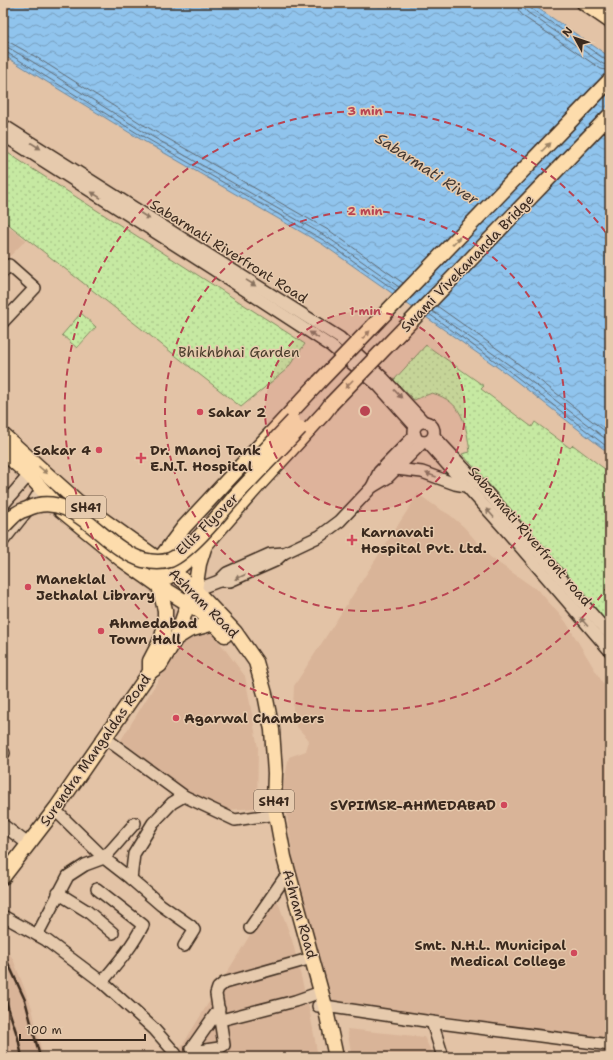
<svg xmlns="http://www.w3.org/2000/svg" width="613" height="1060" viewBox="0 0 613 1060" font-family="'Shantell Sans',sans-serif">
<defs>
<pattern id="green-dots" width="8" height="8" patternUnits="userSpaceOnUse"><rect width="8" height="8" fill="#c6e9a2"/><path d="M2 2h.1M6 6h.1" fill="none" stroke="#abc88b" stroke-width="1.8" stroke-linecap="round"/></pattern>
<pattern id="water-waves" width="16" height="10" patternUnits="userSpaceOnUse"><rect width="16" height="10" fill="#90c4ed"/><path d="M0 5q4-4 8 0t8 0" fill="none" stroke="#779fbf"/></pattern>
</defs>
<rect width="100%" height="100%" fill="#e3c3a6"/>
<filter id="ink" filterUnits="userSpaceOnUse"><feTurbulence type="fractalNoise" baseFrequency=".025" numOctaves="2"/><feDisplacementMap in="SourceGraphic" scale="8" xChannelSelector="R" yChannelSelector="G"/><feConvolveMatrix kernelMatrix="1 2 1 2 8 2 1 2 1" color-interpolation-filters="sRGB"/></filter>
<g filter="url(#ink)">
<!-- built -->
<g fill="#d9b498">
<polygon points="3,223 26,240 3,263"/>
<polygon points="418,494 438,508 450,515 464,527 490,557 540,592 566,622 610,695 610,1040 429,1015 333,1000 295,872 283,787 289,757 306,751 309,740 297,727 294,720 293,708 294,686"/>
<polygon points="212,632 245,676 258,748 257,808 226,810 186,791 121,740 182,642"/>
<polygon points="275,894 292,940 310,1013 318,1057 180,1057 179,1051"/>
<polygon points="3,944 13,959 32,1008 43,1057 9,1057 7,1043 3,1032"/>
<polygon points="347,1029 424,1037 434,1057 352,1057"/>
</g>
<!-- green -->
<g fill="url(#green-dots)" stroke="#808a60">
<polygon points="3,150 305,344 287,369 241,407 3,220"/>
<polygon points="81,313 96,327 77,348 62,335"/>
<path d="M426,345L484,386L481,389L532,427L535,422L570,448L573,445L610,473V626L548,551L462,454L470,452C466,424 463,402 432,393L414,400L394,380Z"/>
</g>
<!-- water -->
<polygon fill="url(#water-waves)" stroke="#6e869a" points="3,3 530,3 610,57 610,454 507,374 322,244 135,136 3,55"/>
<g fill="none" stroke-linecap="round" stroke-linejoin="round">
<!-- shore -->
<g stroke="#5d6871" stroke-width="1">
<polyline points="517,3 519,11 524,17 601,69 610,71"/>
<polyline points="523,3 524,8 527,12 603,64 610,65"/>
<polyline points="528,3 530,8 606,60 610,60"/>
<polyline points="3,41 11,43 36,57 142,124 330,231 403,283"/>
<polyline points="3,47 9,48 33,62 139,129 327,237 399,287"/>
<polyline points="3,52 6,52 137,133 325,241 396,291"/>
<polyline points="437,306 516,362 610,435"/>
<polyline points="432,311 512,367 610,442"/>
<polyline points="429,314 509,371 610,449"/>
</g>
<defs>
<g id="minor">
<polyline points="3,125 340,338 383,378 423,421"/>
<polyline points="3,135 213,269 331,346 378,385 415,426"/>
<polyline points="3,272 9,265 35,288 3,322"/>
<circle cx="424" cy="432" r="10"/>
<polyline points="434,436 489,495 610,635"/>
<polyline points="427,442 504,528 610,651"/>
<polyline points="396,469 422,472 455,484 466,486"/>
<polyline points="372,487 379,472 415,435"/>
<polyline points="3,505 29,475"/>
<polyline points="3,541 30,507 41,490"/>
<polyline points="219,581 227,573 270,554 284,553"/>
<polyline points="195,590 219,581 230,581 275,561 284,553 320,536 340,521 372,487 387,478 423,442"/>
<polyline points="105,738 184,796 235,820 270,815 276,815"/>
<polyline points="3,753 4,753"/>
<polyline points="55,810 104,858 131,879 161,905 191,926 194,930 184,946"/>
<polyline points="3,825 28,844"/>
<polyline points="131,879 134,854 153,823 172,803 184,796"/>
<path d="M97,889L143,925C132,947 117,964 102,982"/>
<polyline points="58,893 87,911 113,933"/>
<polyline points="3,916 46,940 102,982 154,1029 175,1053 177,1057"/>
<polyline points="250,928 283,880"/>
<polyline points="37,935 68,876 85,865 104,858 114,847 135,823"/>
<polyline points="318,1006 325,1006 432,1022 610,1045"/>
<polyline points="219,1009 191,1049 192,1052 219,1048 224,1045 216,994 218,988 224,983 305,960"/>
<polyline points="221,1020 295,1001 315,994"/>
<polyline points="432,1022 443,1057"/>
</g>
<g id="major">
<polyline points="584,3 610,21"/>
<polyline points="603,3 610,7"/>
<polyline points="3,435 78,502 159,560 195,590 235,632 256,662 265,694 272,730 275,773 274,803 284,857 325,1006 336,1057"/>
<polyline points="3,452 29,475 61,510 121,559 158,585 197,609 214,623 225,635"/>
<polyline points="168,577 206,544 258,485 325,412 331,404"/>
<polyline points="176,638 189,630 214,623"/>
<polyline points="150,672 160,665 176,638 188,604 195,590 199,564 205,545"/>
<polyline points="3,877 57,807 150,672 150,661 162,638 165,623 165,610 157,578 159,560 184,527 319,382"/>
</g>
</defs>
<!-- minor casing -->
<use href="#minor" stroke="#3b2a1e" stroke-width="14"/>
<!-- major casing -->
<use href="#major" stroke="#3b2a1e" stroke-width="17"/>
<!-- minor -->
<use href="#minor" stroke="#e6caad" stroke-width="11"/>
<!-- major -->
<use href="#major" stroke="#fddcac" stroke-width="14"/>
<!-- rail -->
<g stroke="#3b2a1e" stroke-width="2.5">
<polyline points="3,952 25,1000 40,1057"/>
<polyline points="3,992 18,1038 22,1057"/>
</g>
<defs>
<g id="major-bridge">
<polyline points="319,382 610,80"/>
<polyline points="331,404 610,115"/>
<polyline points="255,461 293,421"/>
<path d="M3,527C7,523 11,518 16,514C19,512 23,510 27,509C73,487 102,548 143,560C151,562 162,563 170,560C191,551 223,510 239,492C259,470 280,449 300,428"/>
</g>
</defs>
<!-- major-bridge casing -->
<use href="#major-bridge" stroke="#3b2a1e" stroke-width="17" stroke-linecap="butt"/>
<!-- major-bridge -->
<use href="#major-bridge" stroke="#fddcac" stroke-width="14"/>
</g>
<!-- one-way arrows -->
<defs><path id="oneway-solid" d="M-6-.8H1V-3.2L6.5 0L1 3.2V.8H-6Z"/></defs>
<g fill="#88725e">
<use href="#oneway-solid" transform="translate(36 146) rotate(33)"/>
<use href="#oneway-solid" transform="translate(96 195) rotate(-147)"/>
<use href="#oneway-solid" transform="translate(145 216) rotate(33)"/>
<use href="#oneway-solid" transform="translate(251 283) rotate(32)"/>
<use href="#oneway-solid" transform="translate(314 335) rotate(-147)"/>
<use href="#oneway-solid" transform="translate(398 394) rotate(47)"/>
<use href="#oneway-solid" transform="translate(431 475) rotate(-160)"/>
<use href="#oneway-solid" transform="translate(490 513) rotate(-132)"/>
<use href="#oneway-solid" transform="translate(240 577) rotate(156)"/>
<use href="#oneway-solid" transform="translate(584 622) rotate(-131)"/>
</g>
<g fill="#9c8365">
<use href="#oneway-solid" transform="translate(546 147) rotate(-46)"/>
<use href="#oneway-solid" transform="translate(456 241) rotate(-46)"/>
<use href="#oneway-solid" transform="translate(366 335) rotate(-46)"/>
<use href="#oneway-solid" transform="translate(349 384) rotate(134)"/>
<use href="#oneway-solid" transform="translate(43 470) rotate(41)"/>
</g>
</g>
<!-- distance rings -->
<circle cx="365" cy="411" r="100" fill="#ba4452" fill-opacity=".12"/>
<g fill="none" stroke="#ba4452" stroke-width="2" stroke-dasharray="7 5">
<circle cx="365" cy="411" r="100"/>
<circle cx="365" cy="411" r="200"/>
<path d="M609 585A300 300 0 1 1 609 237"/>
</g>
<!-- markers -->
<g fill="#d1495b" stroke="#e6caad" stroke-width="1.5">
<circle cx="200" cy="412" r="4"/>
<circle cx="99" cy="450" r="4"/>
<path d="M139 452h4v4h4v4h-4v4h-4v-4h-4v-4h4z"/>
<path d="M350 534h4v4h4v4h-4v4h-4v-4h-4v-4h4z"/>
<circle cx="28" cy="587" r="4"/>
<circle cx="101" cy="631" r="4"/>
<circle cx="176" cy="718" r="4"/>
<circle cx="504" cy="805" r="4"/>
<circle cx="574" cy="953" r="4"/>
</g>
<g text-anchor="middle" stroke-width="3" stroke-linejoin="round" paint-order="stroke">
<!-- shield labels -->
<g fill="#e6caad" stroke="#6e5a49" stroke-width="1">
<rect x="66" y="496" width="40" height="22" rx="3"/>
<rect x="254" y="790" width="40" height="22" rx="3"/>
</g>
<g font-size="13" font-weight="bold" fill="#3b2a1e">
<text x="86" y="512">SH41</text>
<text x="274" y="806">SH41</text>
</g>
<!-- street labels -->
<g font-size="14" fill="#3b2a1e" stroke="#e6caad">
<text transform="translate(229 251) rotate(32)" y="5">Sabarmati Riverfront Road</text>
<text transform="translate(467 263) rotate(-46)" y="5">Swami Vivekananda Bridge</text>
<text transform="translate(207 524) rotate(-45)" y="5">Ellis Flyover</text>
<text transform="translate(530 536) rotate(49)" y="5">Sabarmati Riverfront road</text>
<text transform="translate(204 603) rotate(45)" y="5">Ashram Road</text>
<text transform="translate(95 750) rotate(-55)" y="5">Surendra Mangaldas Road</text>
<text transform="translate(300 914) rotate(74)" y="5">Ashram Road</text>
</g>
<!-- park labels -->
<g font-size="14" fill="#493d2b" stroke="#e6caad">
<text x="239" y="357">Bhikhbhai Garden</text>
</g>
<!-- poi labels -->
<g font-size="14" font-weight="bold" fill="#3b2a1e" stroke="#e6caad" text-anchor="start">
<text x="208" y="417">Sakar 2</text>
<text x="91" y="455" text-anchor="end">Sakar 4</text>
<text x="150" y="455">Dr. Manoj Tank<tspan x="150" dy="16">E.N.T. Hospital</tspan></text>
<text x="361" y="537">Karnavati<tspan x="361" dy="16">Hospital Pvt. Ltd.</tspan></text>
<text x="36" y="584">Maneklal<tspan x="36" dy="16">Jethalal Library</tspan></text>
<text x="109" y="628">Ahmedabad<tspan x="109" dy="16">Town Hall</tspan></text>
<text x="184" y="723">Agarwal Chambers</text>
<text x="496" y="810" text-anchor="end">SVPIMSR-AHMEDABAD</text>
<text x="566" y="950" text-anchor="end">Smt. N.H.L. Municipal<tspan x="566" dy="16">Medical College</tspan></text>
</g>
<!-- water labels -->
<g font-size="15" font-style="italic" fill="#443933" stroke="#e6caad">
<text transform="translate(427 169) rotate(33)" y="5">Sabarmati River</text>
</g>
</g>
<circle cx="365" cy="411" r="6" fill="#ba4452" stroke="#e6caad" stroke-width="2"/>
<g font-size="12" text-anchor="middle" font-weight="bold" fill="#ba4452" stroke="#e6caad" stroke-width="3" stroke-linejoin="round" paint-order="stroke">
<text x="365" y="115">3 min</text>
<text x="365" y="215">2 min</text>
<text x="365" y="315">1 min</text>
</g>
<!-- margin -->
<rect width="613" height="1060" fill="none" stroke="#e6caad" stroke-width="16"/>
<rect x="8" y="8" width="597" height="1044" fill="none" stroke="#3b2a1e" stroke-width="1.5" filter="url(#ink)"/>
<!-- north arrow -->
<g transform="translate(575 38) rotate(310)" stroke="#e6caad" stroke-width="3" paint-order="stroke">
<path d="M0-3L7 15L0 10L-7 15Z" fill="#3b2a1e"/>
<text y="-6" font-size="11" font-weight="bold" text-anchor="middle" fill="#3b2a1e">N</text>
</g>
<!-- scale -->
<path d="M20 1034v6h125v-6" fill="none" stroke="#3b2a1e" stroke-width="2"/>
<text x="26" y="1034" font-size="12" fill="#3b2a1e" stroke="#e6caad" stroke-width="3" paint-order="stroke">100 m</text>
</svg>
